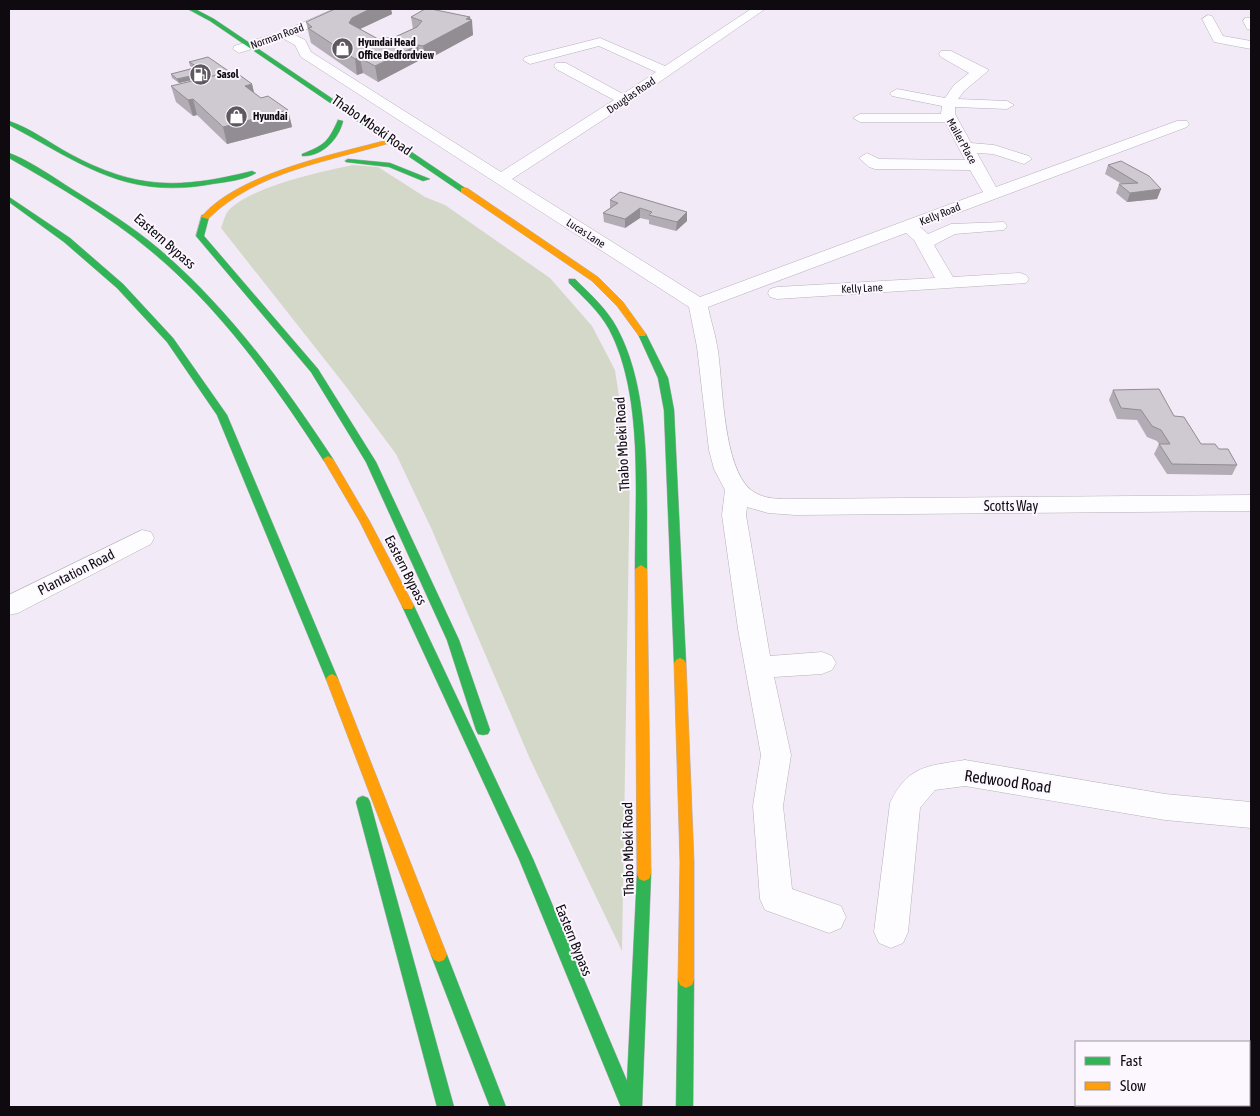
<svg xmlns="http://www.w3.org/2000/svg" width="1260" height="1116" viewBox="0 0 1260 1116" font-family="'Asap Condensed',sans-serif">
<rect width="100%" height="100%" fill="#f2eaf6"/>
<!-- green -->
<path fill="#d4d8c8" d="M353,165L378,167L425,197L445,205L550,278L592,326L615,370L630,470L622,951L530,759L432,530L396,454L344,384L221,228C223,223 225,214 229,210C253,186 320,172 353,165Z"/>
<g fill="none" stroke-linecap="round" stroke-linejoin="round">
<defs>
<g id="street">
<path d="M334,9H349L295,35L305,40L311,52L501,172L614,100L556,69L554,66L556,63H566L623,94L656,72L599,46L530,64L523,60L525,57L600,38L665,66L751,9H765L629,103L512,179L700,297L983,192L970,170L875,169L869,167L859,158L867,153L879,159L965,160L945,122H860L853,118L860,114H941L942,106L892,96L890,93L897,89L945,98L954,85L969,73L941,57L939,54L941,51H951L989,70L964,91L958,99L1007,101L1014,105L1007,109L955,107V114L971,143L994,145L1029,156L1032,159L1024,164L993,154L977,153L996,187L1177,121H1187L1189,124L1187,127L920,227L928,234L951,224L1004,222L1007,226L1004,230L955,234L934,245L953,277L1020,273L1026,275L1029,279L1026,283L777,299L770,297L768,293L770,289L777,287L935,278L914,240L906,233L708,307C711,322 716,336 718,351C723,386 723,467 751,490C764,500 780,499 795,499L1251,495V511L795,515L768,513L747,507L746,515L770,656L822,652L832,656L836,663L832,670L822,674L774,677L791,755L783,806L792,889L841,906L846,917L841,928L829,933L765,910L760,899L753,806L761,755L738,629L722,515L725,490L714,469L709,450L697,347L689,307L301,57L295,45L284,39L239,53L233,49L234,46L281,32Z"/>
<polygon points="1208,15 1212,16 1223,36 1251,41 1251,49 1214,42 1202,19"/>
<polygon points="1245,18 1251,18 1251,30 1247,29 1243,21"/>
<polygon points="142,530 151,532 154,538 151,544 18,613 9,615 9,595"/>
<path d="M965,760L1165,794L1251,802V828L1165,820L965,786L935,790L920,808L908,932L903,943L891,948L879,943L874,932L890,803C908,765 928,766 965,760Z"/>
</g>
<g id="fast">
<polygon points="188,9 195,9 214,19 468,190 461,192 210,21"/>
<path d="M338,120L343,121C339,139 322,157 302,156V154C325,145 328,142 338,120Z"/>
<path d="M9,121C30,128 50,143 70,154C137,190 180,189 252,171L256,173C245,180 225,182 212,184C125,200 81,163 9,125Z"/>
<path d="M9,153C29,160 56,179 75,191C104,209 133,227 159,249C229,309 283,383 333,459L332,461H324C275,385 222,310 151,251C108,215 58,186 9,158Z"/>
<polygon points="348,159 390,163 430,179 423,181 389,167 346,162 345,161"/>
<polygon points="9,197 70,238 123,284 173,338 227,415 338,679 336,682 332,684 328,682 326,679 217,415 167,342 117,288 64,242 9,202"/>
<polygon points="202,215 209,217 204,236 318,369 376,462 459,640 490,730 488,734 483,735 478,734 476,730 447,640 366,462 311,372 196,236"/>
<path d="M569,279H575C590,294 607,309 617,328C653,394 646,496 647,569L641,573L635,569C635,495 644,395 609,329C599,311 583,297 569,283Z"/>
<polygon points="642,331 646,334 668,378 674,410 686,663 684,666 676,666 674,663 664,410 658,378 638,334"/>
<polygon points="408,602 412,603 414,606 533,859 627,1081 637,874 639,869 644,867 649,869 651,874 642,1107 621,1107 519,859 402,606 404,603"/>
<polygon points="363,796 368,798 370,802 454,1107 437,1107 356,802 358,798"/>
<polygon points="439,948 444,950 447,955 506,1107 490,1107 431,955 434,950"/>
<polygon points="686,972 692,975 694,980 693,1107 676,1107 678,980 680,975"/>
</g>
<g id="slow">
<path d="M391,139L394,141L393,142C331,161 256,171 208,219L201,217C238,173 336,154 391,139Z"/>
<polygon points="461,188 467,188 598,277 623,302 646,334 645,336 639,336 617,306 592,281 461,192"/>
<polygon points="328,456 333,459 370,522 414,606 412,609 404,609 402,606 360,522 323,459"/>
<polygon points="641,565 647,569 651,874 649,879 644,881 639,879 637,874 635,569"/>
<polygon points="680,658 684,660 686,663 694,862 694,980 692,985 686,988 680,985 678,980 680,862 674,663 676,660"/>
<polygon points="332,674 336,676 338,679 447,955 444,960 439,962 434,960 431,955 326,679 328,676"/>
</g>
</defs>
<!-- street casing -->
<use href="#street" stroke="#b7b1ba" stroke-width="1"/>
<!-- fast casing -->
<use href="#fast" stroke="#b7b1ba" stroke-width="1"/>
<!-- slow casing -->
<use href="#slow" stroke="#b7b1ba" stroke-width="1"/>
<!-- street -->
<use href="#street" fill="#fdfcfe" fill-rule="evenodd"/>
<!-- fast -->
<use href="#fast" fill="#30b455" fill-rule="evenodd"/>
<!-- slow -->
<use href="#slow" fill="#ff9f0a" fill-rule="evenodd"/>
</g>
<!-- wall -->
<g fill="#b2adb5">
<polygon points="335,9 391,9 392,14 360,29 378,39 395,37 413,29 411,17 470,17 473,35 425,61 420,60 378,82 363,73 357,75 311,43 306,22"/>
<polygon points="189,62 230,72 252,84 254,93 261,98 288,110 292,127 227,144 197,115 193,116 176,102 171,86 206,78 205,77 179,83 172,78 171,74 194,68 190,66"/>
<polygon points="1108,165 1161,189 1157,199 1127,202 1116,193 1119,184 1122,184 1105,174"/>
<polygon points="610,200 687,221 676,231 649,224 649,220 640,218 625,228 604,222 603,213 610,208"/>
<polygon points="1113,390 1174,416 1201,444 1219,449 1237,465 1232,475 1167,474 1154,454 1159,444 1157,441 1147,437 1137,420 1117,419 1109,400"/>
</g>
<!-- shaded-wall -->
<g fill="#918d93">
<polygon points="370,9 391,9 392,14 360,29 349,23 352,18"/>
<polygon points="470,17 471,21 472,20 473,35 425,61 423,46"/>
<polygon points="418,45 420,60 378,82 375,66"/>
<polygon points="360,58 363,73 357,75 355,59"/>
<polygon points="204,73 205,77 179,83 177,79"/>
<polygon points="252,84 256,101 245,86"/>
<polygon points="193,99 197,115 193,116 188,100"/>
<polygon points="288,110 292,127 227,144 223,127"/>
<polygon points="1161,189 1157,199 1127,202 1130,193"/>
<polygon points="640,208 640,218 625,228 625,219"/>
<polygon points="687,212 687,221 676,231 677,222"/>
</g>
<!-- building -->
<g fill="#cfc9d2" stroke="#918d93">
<polygon points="335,9 370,9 352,18 349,23 378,39 395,37 417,27 422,21 411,17 425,9 431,9 470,17 466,19 472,20 423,46 418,45 375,66 360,58 355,59 308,28 312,27 306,22"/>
<polygon points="208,57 230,72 210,77 204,73 177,79 171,74 198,67 189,62"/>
<polygon points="234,71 252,84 245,86 261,98 268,96 288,110 223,127 193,99 188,100 171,86"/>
<polygon points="1121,161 1149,176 1161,189 1130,193 1119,184 1138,183 1108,165"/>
<polygon points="620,192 687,212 677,222 649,215 652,212 640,208 625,219 603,213 618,203 610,200"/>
<polygon points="1159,389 1174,416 1184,417 1201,444 1215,444 1219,449 1228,449 1237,465 1172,464 1159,444 1170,444 1161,430 1152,426 1141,410 1121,408 1113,390"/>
</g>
<!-- icons -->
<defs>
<symbol id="shop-disc" viewBox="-11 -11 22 22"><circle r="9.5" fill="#5e5860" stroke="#fcf7ff"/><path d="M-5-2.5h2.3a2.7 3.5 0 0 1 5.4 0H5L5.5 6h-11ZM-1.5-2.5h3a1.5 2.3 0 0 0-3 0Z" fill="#fff"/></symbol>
<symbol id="fuel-disc" viewBox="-11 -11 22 22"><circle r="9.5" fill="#5e5860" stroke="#fcf7ff"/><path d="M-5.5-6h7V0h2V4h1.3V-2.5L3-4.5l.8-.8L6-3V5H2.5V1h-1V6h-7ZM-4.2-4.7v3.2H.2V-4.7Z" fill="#fff"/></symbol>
</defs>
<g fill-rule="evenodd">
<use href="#shop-disc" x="330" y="36" width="25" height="25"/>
<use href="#fuel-disc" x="188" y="62" width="25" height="25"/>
<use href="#shop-disc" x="224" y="104" width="25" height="25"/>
</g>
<g text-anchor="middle" stroke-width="4" stroke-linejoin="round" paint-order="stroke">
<!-- far-street labels -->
<g font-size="11" fill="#0e0a10" stroke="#fcf7ff">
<text transform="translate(277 36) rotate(-20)" y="4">Norman Road</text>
<text transform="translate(631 95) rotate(-34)" y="4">Douglas Road</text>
<text transform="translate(962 141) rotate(61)" y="4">Mailer Place</text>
<text transform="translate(940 214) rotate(-22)" y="4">Kelly Road</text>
<text transform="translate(586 233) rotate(33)" y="4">Lucas Lane</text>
<text transform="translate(862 288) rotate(-3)" y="4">Kelly Lane</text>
</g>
<!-- far-poi labels -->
<g font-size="11" font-weight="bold" fill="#0e0a10" stroke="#fcf7ff" text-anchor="start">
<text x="358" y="46">Hyundai Head<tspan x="358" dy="13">Office Bedfordview</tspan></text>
<text x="217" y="78">Sasol</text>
<text x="253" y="120">Hyundai</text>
</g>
<!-- street labels -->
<g font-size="14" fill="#0e0a10" stroke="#fcf7ff">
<text transform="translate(372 125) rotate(35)" y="5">Thabo Mbeki Road</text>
<text transform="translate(165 241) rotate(41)" y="5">Eastern Bypass</text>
<text transform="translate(622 444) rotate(-93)" y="5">Thabo Mbeki Road</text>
<text x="1011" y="511">Scotts Way</text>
<text transform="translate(406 570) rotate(63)" y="5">Eastern Bypass</text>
<text transform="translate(76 572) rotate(-27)" y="5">Plantation Road</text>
<text transform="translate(628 849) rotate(-91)" y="5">Thabo Mbeki Road</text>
<text transform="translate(574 940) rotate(68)" y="5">Eastern Bypass</text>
</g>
<!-- near-street labels -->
<g font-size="16" fill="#0e0a10" stroke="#fcf7ff">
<text transform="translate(1008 781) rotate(8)" y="6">Redwood Road</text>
</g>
</g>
<!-- border -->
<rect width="1260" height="1116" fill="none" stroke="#0e0a10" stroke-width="20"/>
<!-- legend -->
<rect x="1075" y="1041" width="175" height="65" fill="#fcf7ff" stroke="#9d989f"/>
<rect x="1085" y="1057" width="25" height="8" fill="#30b455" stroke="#9d989f"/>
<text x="1120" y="1066" font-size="15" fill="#0e0a10">Fast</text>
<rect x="1085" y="1082" width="25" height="8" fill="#ff9f0a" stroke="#9d989f"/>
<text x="1120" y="1091" font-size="15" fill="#0e0a10">Slow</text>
</svg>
